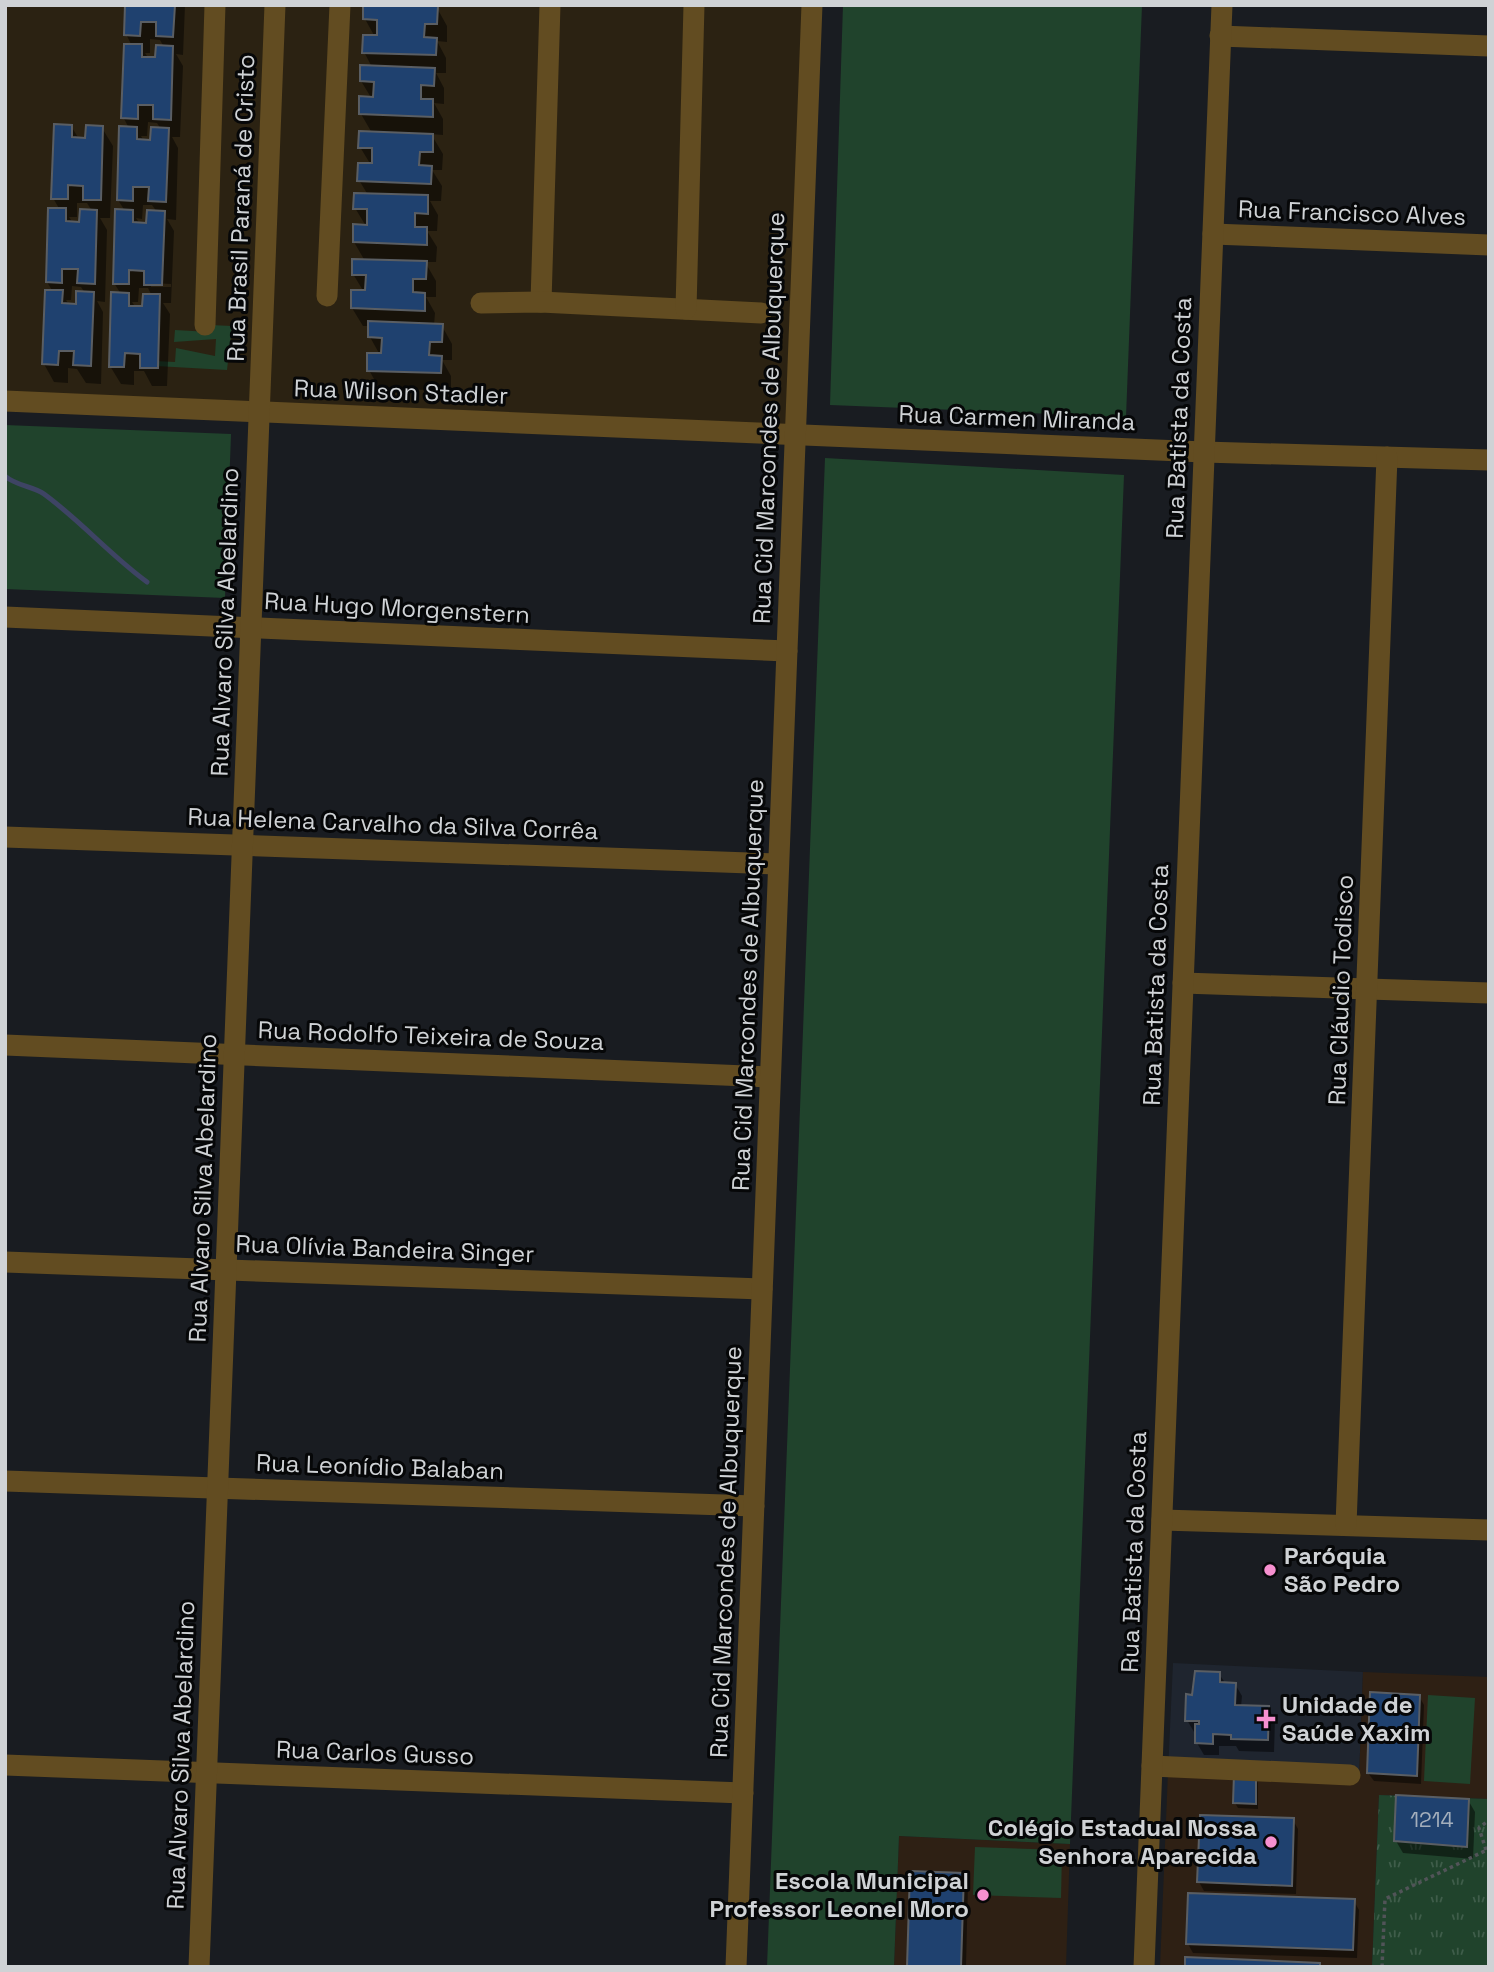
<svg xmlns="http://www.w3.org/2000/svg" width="1494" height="1972" viewBox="0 0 1494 1972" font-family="'Space Grotesk',sans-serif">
<defs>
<pattern id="park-tufts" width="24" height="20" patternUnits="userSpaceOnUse" patternTransform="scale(1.75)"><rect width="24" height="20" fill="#20432c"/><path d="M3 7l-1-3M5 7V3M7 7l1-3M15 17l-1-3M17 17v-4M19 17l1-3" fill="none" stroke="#3f5d4a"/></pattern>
</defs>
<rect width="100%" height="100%" fill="#191c21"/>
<!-- built -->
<polygon fill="#1f252f" points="1173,1663 1363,1672 1359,1780 1168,1772"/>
<!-- industrial -->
<polygon fill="#2b2212" points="5,5 812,5 795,434 5,401"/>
<!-- education -->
<g fill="#2e2014">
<polygon points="1363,1672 1489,1677 1489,1799 1379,1795 1372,1967 1160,1967 1168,1772 1359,1779"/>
<polygon points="899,1836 1070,1844 1066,1967 894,1967"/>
</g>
<!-- grass -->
<g fill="#20432c">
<polygon points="843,5 1142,5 1126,417 830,405"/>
<polygon points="210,325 232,326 227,370 156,366 155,361 175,362 176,348 215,356 216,339 174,342 175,330 210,332"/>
<polygon points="5,425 231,434 225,598 5,589"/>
<polygon points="825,458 1124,475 1070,1844 899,1836 894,1967 767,1967"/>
<polygon points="1428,1695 1475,1698 1470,1784 1424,1781"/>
<polygon points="975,1847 1062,1850 1061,1898 973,1895"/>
</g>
<!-- park -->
<polygon fill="url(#park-tufts)" points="1379,1795 1489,1799 1489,1967 1372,1967"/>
<!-- shadow -->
<g fill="#0007" fill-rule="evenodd">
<path d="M127,5H185L183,55L176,54L183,66L180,137H172L178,148L176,220L167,219L174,231L171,303H163L170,314L167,386H152L144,371H134V385L121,384L110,366L121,294L114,283L125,211L118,200L129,128L123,117L132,46L126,34ZM150,39L160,40L164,47L157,59H149L145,53H150ZM148,122L157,123L161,129L152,142L144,141L141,136H147ZM143,205H152L157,212L148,225L140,224L136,218L142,219ZM151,283L171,284V287H151ZM139,288H148L152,296L144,308H136L132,302H138Z"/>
<polygon points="437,8 447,26 447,42 437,41 446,58 446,73 436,73 444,88 444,104 434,103 443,119 443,135 431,134 443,154 442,170 432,170 442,186 441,201 430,201 438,215 437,231 427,231 437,247 436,262 425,262 436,281 436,297 426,297 435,313 434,325 442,326 452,344 452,360 442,360 451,376 451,391 379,388 369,370 380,355 370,337 370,326 363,326 352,308 364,292 353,274 365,261 354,242 366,226 355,208 368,195 359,180 371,165 360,147 372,133 361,114 372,99 361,81 372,67 364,52 375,37 365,19"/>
<path d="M71,126L79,139L87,140L102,128L113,146L110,218H100L107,230L105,302L97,301L103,312L101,384L86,383L77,369L68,368V383L54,382L44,364L53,292L47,282L60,210L53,198ZM77,203H87L92,211L81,223H73L69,217H77ZM72,286L81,287L85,293L78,305H69L66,300H71Z"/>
<polygon points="1219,1674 1226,1684 1235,1684 1242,1696 1241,1707 1268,1708 1275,1720 1274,1752 1239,1751 1236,1746 1219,1746 1219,1755 1204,1755 1197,1743 1197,1732 1194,1732 1187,1720 1194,1696"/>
<polygon points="1419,1696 1424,1705 1421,1784 1374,1781 1368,1773"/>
<polygon points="1255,1777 1258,1783 1258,1809 1238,1808 1235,1803"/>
<polygon points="1468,1800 1475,1812 1473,1859 1403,1853 1396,1841"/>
<polygon points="1293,1820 1298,1829 1296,1894 1204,1891 1199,1882"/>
<polygon points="963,1875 968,1884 966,1967 908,1967"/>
<polygon points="1354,1901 1359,1910 1357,1958 1193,1953 1188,1944"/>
</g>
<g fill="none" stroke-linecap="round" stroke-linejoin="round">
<!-- stream -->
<path stroke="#3e4464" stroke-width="5" d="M5,476C16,486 33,486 44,494C81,521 110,555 147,582"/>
</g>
<!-- building -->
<g fill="#1f416f" stroke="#5a5e63" stroke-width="2">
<polygon points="125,5 175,5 173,37 156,36 156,22 141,22 140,36 124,35"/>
<polygon points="363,5 438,6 437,24 425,24 424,37 437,38 436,55 362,53 363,35 377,35 377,20 363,19"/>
<polygon points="124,44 142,44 142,57 155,57 156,45 173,46 171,120 153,119 153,105 138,105 138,119 121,118"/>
<polygon points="360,65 435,68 434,86 421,85 421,99 433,99 433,117 359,114 359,96 373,97 374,82 360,81"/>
<polygon points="54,124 72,125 72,137 85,138 86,125 103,126 101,200 83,200 83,186 68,185 68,199 51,199"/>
<polygon points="119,126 137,127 137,139 150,140 151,127 169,128 166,202 148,201 149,187 133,187 133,201 117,200"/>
<polygon points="359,131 433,134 433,152 420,152 419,165 432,166 431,184 357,181 358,163 372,163 372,148 358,148"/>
<polygon points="354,193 428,195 428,214 415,213 415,227 427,227 427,245 353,242 353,224 367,225 367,209 353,209"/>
<polygon points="48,208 66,208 66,221 79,222 80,209 97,210 95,284 77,283 78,269 62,269 62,283 46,282"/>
<polygon points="115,209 133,210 133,222 146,223 147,210 165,211 162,285 144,285 144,271 129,270 129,284 113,284"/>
<polygon points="352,259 427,261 426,279 413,279 413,292 425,293 425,311 351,308 351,290 365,290 366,275 352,275"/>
<polygon points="45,290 63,290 62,303 76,304 76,291 94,292 91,366 73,365 74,351 59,351 58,365 42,364"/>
<polygon points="111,292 129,293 129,306 142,306 143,294 160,294 158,368 140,368 140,354 125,353 124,367 109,367"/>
<polygon points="368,321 443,324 442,342 430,342 429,355 442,356 441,373 367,371 367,353 381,353 382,338 368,337"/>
<polygon points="1195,1671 1220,1672 1220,1682 1236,1683 1235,1705 1269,1706 1268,1740 1231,1739 1231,1735 1213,1734 1213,1744 1195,1743 1195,1724 1199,1724 1199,1721 1185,1721 1186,1694 1192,1695"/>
<polygon points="1370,1692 1420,1695 1417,1776 1367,1773"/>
<polygon points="1234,1774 1256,1776 1256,1804 1233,1803"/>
<polygon points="1396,1795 1469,1799 1467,1847 1394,1841"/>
<polygon points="1200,1815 1294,1818 1292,1886 1197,1882"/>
<polygon points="910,1871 964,1873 961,1967 907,1967"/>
<polygon points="1188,1893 1355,1899 1353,1950 1186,1944"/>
<polygon points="1185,1957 1320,1963 1320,1967 1185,1967"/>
</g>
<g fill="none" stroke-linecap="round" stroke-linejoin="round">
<!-- path -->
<g stroke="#515458" stroke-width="3.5" stroke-dasharray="3.5 3.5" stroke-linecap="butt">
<polyline points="1486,1850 1479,1828 1489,1820"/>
<polyline points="1382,1967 1385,1899 1489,1849"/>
</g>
<!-- minor -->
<g stroke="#624c21" stroke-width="21">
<polyline points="1220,36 1489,46"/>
<polyline points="1213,234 1489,245"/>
<polyline points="327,296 340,5"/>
<polyline points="541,302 550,5"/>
<polyline points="481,303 541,302 761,313"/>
<polyline points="686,309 694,5"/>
<polyline points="205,325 215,5"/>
<polyline points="5,401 1204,452 1489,460"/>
<polyline points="5,617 787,651"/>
<polyline points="5,837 778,864"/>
<polyline points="1183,983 1489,993"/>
<polyline points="5,1045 770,1077"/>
<polyline points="5,1262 762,1289"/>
<polyline points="5,1481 754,1506"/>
<polyline points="1162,1520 1489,1530"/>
<polyline points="1346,1525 1387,457"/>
<polyline points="5,1765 743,1793"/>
<polyline points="1152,1766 1350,1775"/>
<polyline points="199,1967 275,5"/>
<polyline points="736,1967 812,5"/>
<polyline points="1144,1967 1222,5"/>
</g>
</g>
<!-- markers -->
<g fill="#f690d0" stroke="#060708" stroke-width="2.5">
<circle cx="1270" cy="1570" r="7"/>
<path d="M1262.5 1708.5h7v7h7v7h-7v7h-7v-7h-7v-7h7z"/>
<circle cx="1271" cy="1842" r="7"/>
<circle cx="983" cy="1895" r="7"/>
</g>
<g text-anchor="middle" stroke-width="6" stroke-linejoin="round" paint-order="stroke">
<!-- number labels -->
<g font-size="21" fill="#a3aebc">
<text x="1432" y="1827">1214</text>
</g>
<!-- street labels -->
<g font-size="24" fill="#cfd2d5" stroke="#060708">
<text transform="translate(241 208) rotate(-88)" y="8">Rua Brasil Paraná de Cristo</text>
<text transform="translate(1352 213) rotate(2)" y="8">Rua Francisco Alves</text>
<text transform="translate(401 392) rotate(2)" y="8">Rua Wilson Stadler</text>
<text transform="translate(769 418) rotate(-88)" y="8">Rua Cid Marcondes de Albuquerque</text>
<text transform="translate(1017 418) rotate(2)" y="8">Rua Carmen Miranda</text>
<text transform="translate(1179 418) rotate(-88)" y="8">Rua Batista da Costa</text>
<text transform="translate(397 608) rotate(3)" y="8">Rua Hugo Morgenstern</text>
<text transform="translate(225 622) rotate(-88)" y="8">Rua Alvaro Silva Abelardino</text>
<text transform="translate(393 824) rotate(2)" y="8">Rua Helena Carvalho da Silva Corrêa</text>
<text transform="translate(748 985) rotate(-88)" y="8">Rua Cid Marcondes de Albuquerque</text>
<text transform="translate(1156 985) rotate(-88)" y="8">Rua Batista da Costa</text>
<text transform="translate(1341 990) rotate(-88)" y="8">Rua Cláudio Todisco</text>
<text transform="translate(431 1036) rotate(2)" y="8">Rua Rodolfo Teixeira de Souza</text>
<text transform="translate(203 1188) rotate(-88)" y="8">Rua Alvaro Silva Abelardino</text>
<text transform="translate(385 1249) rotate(2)" y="8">Rua Olívia Bandeira Singer</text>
<text transform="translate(380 1467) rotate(2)" y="8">Rua Leonídio Balaban</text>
<text transform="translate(726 1552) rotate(-88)" y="8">Rua Cid Marcondes de Albuquerque</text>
<text transform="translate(1134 1552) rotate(-88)" y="8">Rua Batista da Costa</text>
<text transform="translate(375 1753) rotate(2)" y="8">Rua Carlos Gusso</text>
<text transform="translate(181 1755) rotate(-88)" y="8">Rua Alvaro Silva Abelardino</text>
</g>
<!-- poi labels -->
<g font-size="24" font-weight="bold" fill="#cfd2d5" stroke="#060708" text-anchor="start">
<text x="1284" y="1564">Paróquia<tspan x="1284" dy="28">São Pedro</tspan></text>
<text x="1282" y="1713">Unidade de<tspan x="1282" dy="28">Saúde Xaxim</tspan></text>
<text x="1257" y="1836" text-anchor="end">Colégio Estadual Nossa<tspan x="1257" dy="28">Senhora Aparecida</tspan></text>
<text x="969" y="1889" text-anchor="end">Escola Municipal<tspan x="969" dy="28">Professor Leonel Moro</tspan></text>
</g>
</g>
<!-- border -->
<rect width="1494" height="1972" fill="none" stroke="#cfd2d5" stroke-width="14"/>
</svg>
